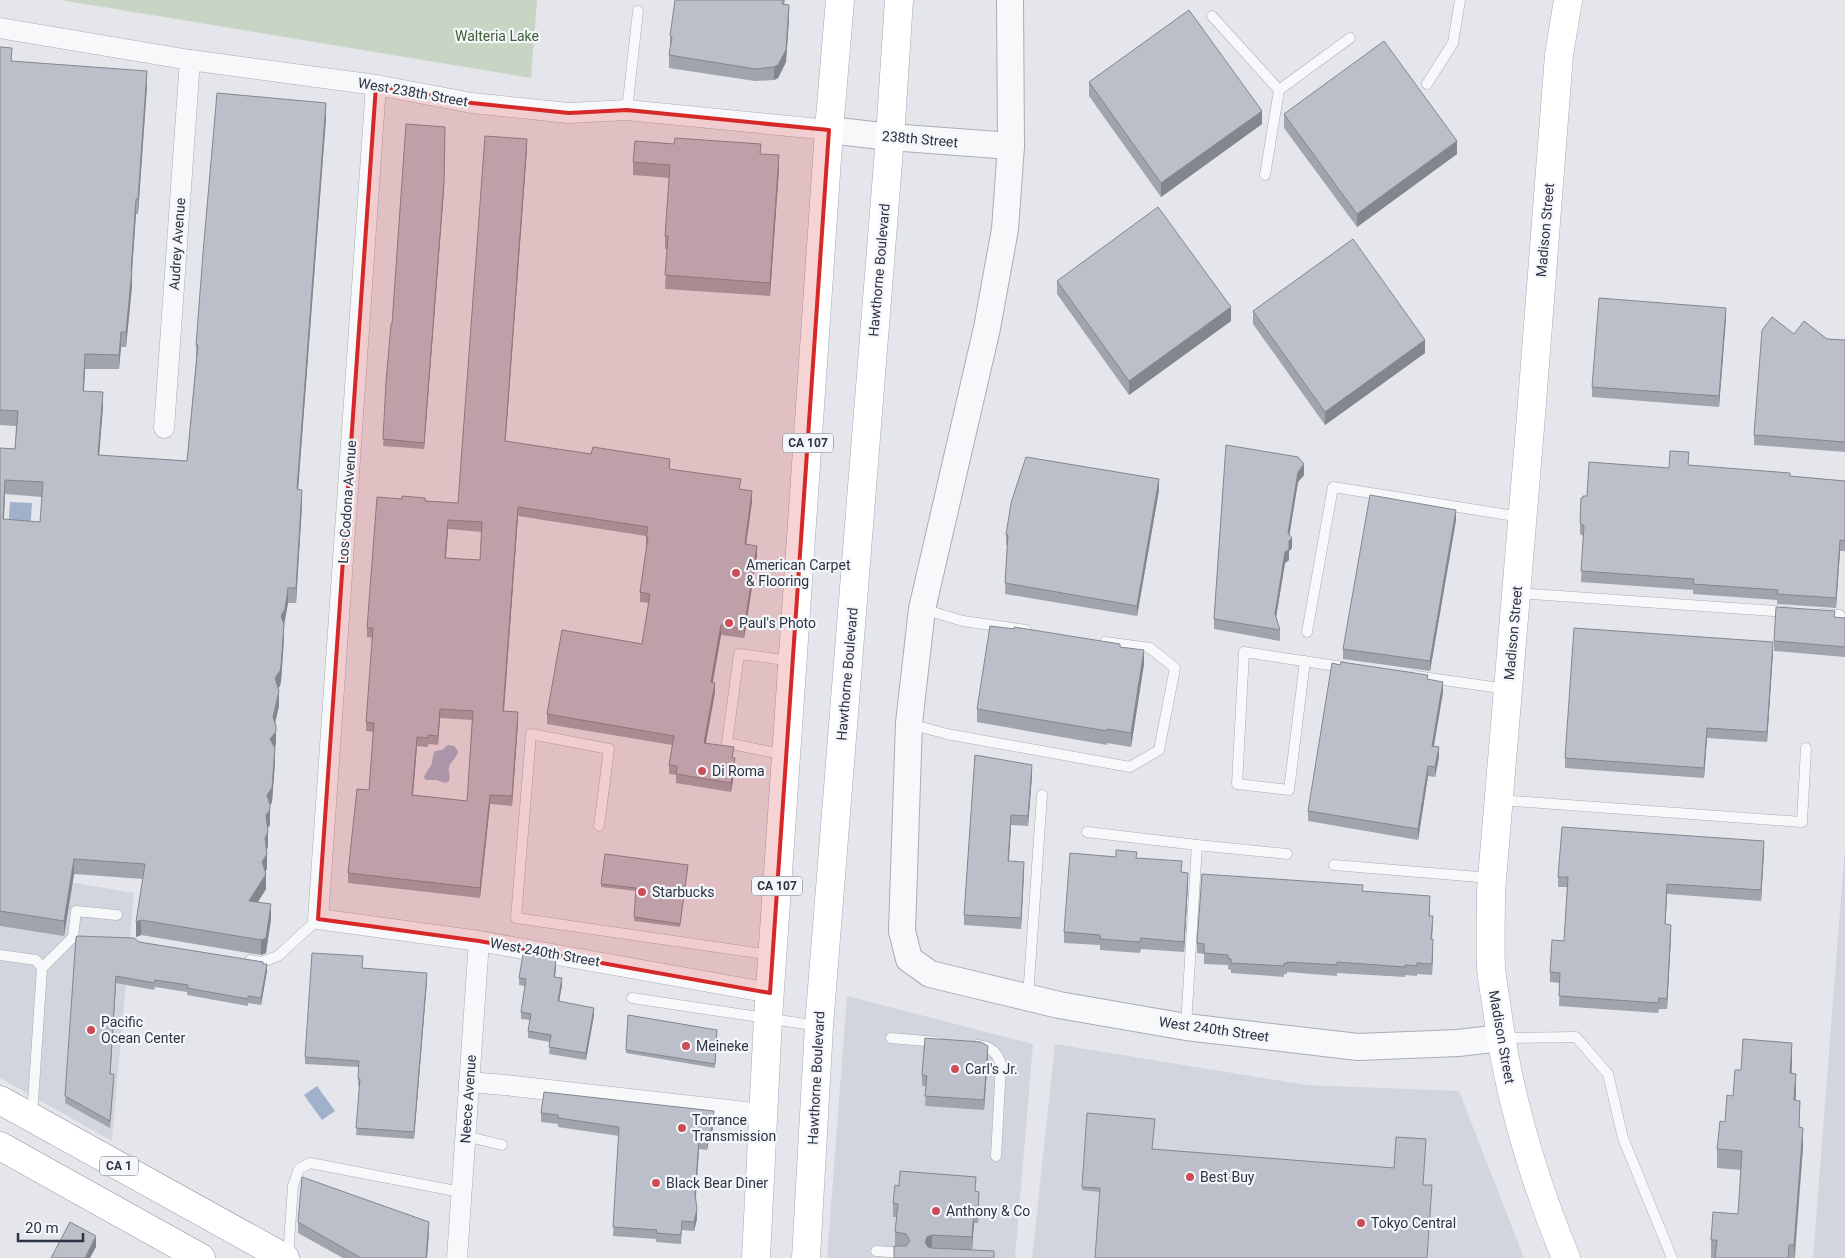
<svg xmlns="http://www.w3.org/2000/svg" width="1845" height="1258" viewBox="0 0 1845 1258" font-family="Roboto,sans-serif">
<rect width="100%" height="100%" fill="#e4e6ec"/>
<!-- built -->
<g fill="#d2d5dd">
<polygon points="1845,847 1845,1258 1813,1258"/>
<polygon points="0,870 134,893 112,1141 0,1078"/>
<polygon points="847,996 1033,1044 1015,1258 827,1258"/>
<polygon points="1055,1044 1306,1085 1459,1091 1524,1258 1032,1258"/>
</g>
<!-- green -->
<polygon fill="#c8d5c5" points="61,0 537,0 531,78"/>
<!-- water -->
<g fill="#a0b2cb">
<polygon points="10,502 32,503 30,532 8,530"/>
<path d="M448,745L454,746L458,751C457,759 451,760 449,767C448,772 451,776 449,781L445,783L436,780H426L424,778C425,772 430,769 432,763C433,758 432,756 435,751L442,750Z"/>
<polygon points="317,1086 335,1111 322,1120 304,1095"/>
</g>
<g fill="none" stroke-linecap="round" stroke-linejoin="round">
<defs>
<g id="service">
<polyline points="1212,16 1279,90 1265,175"/>
<polyline points="1427,84 1453,43 1460,0"/>
<polyline points="1279,90 1350,38"/>
<polyline points="627,110 638,11"/>
<polyline points="1517,593 1789,612"/>
<polyline points="923,609 963,621 1026,630"/>
<polyline points="1821,614 1840,615"/>
<polyline points="1307,632 1333,487 1521,517"/>
<polyline points="1305,661 1289,790 1237,784 1244,652 1343,667"/>
<polyline points="1415,676 1507,689"/>
<polyline points="910,724 947,734 1130,767 1159,750 1175,668 1150,648 1105,642"/>
<polyline points="786,755 727,743 739,654 792,661"/>
<polyline points="1500,800 1802,822 1806,748"/>
<polyline points="599,826 609,749 531,734 516,918 771,955"/>
<polyline points="1087,832 1197,845"/>
<polyline points="1334,865 1491,878"/>
<polyline points="0,955 36,960 42,968 32,1116"/>
<polyline points="250,960 262,962 278,956 318,919"/>
<polyline points="42,968 73,937 76,911 117,915"/>
<polyline points="1028,997 1042,795"/>
<polyline points="632,998 819,1026"/>
<polyline points="1186,1026 1197,845 1287,854"/>
<polyline points="891,1038 937,1042"/>
<polyline points="1502,1038 1576,1037 1608,1074 1623,1138 1672,1258"/>
<path d="M977,1045C990,1046 998,1053 1001,1065L996,1156"/>
<polyline points="465,1136 502,1145"/>
<polyline points="876,1251 903,1253"/>
<polyline points="288,1257 293,1186 299,1169 310,1163 461,1192"/>
</g>
<g id="minor">
<polyline points="0,28 190,60 376,85 472,103 569,113 627,110 829,130"/>
<polyline points="376,85 318,919 479,941 770,993"/>
<polyline points="164,428 190,60"/>
<polyline points="469,1082 505,1085 764,1114"/>
<polyline points="457,1258 479,941"/>
</g>
<g id="tertiary">
<polyline points="1010,0 1011,146 1005,229 987,328 922,609 909,723 902,931 909,959 930,974 1059,1005 1186,1027 1358,1047 1458,1043 1501,1038"/>
<polyline points="829,130 890,137 1011,146"/>
</g>
<path id="secondary" d="M1566,1258C1533,1178 1508,1095 1497,1009C1495,995 1492,981 1491,967C1490,942 1491,917 1491,891L1530,428L1559,55L1568,0"/>
<g id="primary">
<polyline points="756,1258 768,1018 829,130 840,0"/>
<polyline points="806,1258 819,1026 890,137 899,0"/>
</g>
<g id="trunk">
<polyline points="0,1100 285,1258"/>
<polyline points="0,1146 201,1258"/>
</g>
</defs>
<!-- service casing -->
<use href="#service" stroke="#a9adb6" stroke-width="11"/>
<!-- minor casing -->
<use href="#minor" stroke="#a9adb6" stroke-width="21"/>
<!-- tertiary casing -->
<use href="#tertiary" stroke="#a9adb6" stroke-width="28"/>
<!-- secondary casing -->
<use href="#secondary" stroke="#a9adb6" stroke-width="29"/>
<!-- primary casing -->
<use href="#primary" stroke="#a3aab7" stroke-width="29"/>
<!-- trunk casing -->
<use href="#trunk" stroke="#8b93a2" stroke-width="29"/>
<!-- service -->
<use href="#service" stroke="#f7f8fa" stroke-width="10"/>
<!-- minor -->
<use href="#minor" stroke="#f7f8fa" stroke-width="20"/>
<!-- tertiary -->
<use href="#tertiary" stroke="#f7f8fa" stroke-width="26"/>
<!-- secondary -->
<use href="#secondary" stroke="#fff" stroke-width="28"/>
<!-- primary -->
<use href="#primary" stroke="#fff" stroke-width="28"/>
<!-- trunk -->
<use href="#trunk" stroke="#fff" stroke-width="28"/>
</g>
<!-- wall -->
<g fill="#a1a4ad" fill-rule="evenodd">
<polygon points="675,0 785,0 784,5 789,18 786,62 778,78 774,80 755,81 669,68 669,55 670,48 670,36"/>
<path d="M0,47L12,61L147,86L138,214H136L132,271V286L126,347H121L119,369H85L84,391L103,407L99,455L187,461L196,360V345L326,118L298,489L302,505L296,603H288L284,625V639L281,681L280,686L278,688L279,706L275,723L276,741L275,748V762L272,802L270,805V825L268,828V847L266,850L267,869L265,871L266,889L258,902L271,919L266,953L261,955L141,935L136,937L143,879L74,874L64,936L0,926V448L15,449L16,426L0,425ZM5,494L42,497L40,522L4,519Z"/>
<polygon points="1089,82 1262,124 1161,197 1089,96"/>
<polygon points="1284,114 1457,154 1357,227 1284,128"/>
<path d="M527,148L505,441L670,469L741,490L752,501L746,544L757,555L744,638L721,635L713,682L715,692L706,743L733,758L735,768L731,792L676,783V775L669,774V765L672,745L547,724V714L642,644L649,603L640,602V592L647,546H646V536L518,516L504,712L518,722L512,806L490,804L480,898L348,883V873L369,790L374,732L366,731V722L373,638L367,637V628L402,499L458,503ZM448,529L482,532L480,560L446,558ZM440,718L472,720L467,801L413,795L417,746L428,747V744L438,745Z"/>
<polygon points="761,154 779,168 770,296 665,289 667,249 665,249 665,236 669,178 633,175 633,162"/>
<polygon points="444,189 424,449 383,446 392,324"/>
<polygon points="1057,281 1231,321 1129,395 1057,294"/>
<polygon points="1253,311 1425,353 1325,425 1253,324"/>
<polygon points="1726,318 1719,407 1592,397 1592,387"/>
<polygon points="1794,334 1827,339 1845,340 1845,452 1754,445 1754,435"/>
<polygon points="1226,445 1304,475 1298,482 1289,535 1292,548 1289,551 1289,560 1285,563 1276,617 1280,630 1280,641 1214,629 1214,619"/>
<polygon points="1689,465 1790,476 1845,481 1845,551 1840,551 1836,608 1777,604 1777,600 1693,594 1693,590 1581,582 1583,536 1580,534 1580,523 1583,498 1587,496 1669,468"/>
<polygon points="1159,490 1137,616 1005,594 1007,545 1006,545 1006,535"/>
<polygon points="1456,520 1430,671 1343,659 1343,649"/>
<polygon points="1845,618 1845,657 1774,651 1774,641"/>
<polygon points="1120,647 1144,664 1131,747 1107,743 1107,745 977,722 977,709"/>
<polygon points="1773,652 1767,742 1707,738 1704,778 1565,768 1565,758"/>
<polygon points="1428,679 1443,692 1434,746 1439,757 1435,777 1428,776 1418,840 1308,821 1308,811"/>
<polygon points="975,755 1032,776 1028,826 1011,825 1009,861 1024,872 1021,929 964,925 964,915"/>
<polygon points="1764,851 1761,901 1667,894 1665,925 1671,935 1667,1009 1659,1009 1658,1013 1559,1006 1560,983 1550,982 1550,972 1564,941 1567,887 1558,887 1558,877"/>
<polygon points="1137,858 1182,872 1188,883 1184,952 1141,949 1140,953 1100,950 1100,945 1064,943 1064,932"/>
<polygon points="688,868 680,927 634,921 636,891 601,887 601,884"/>
<polygon points="1363,891 1430,906 1430,916 1433,927 1432,939 1433,950 1432,975 1417,974 1417,976 1405,975 1405,977 1337,973 1337,976 1287,972 1287,974 1284,974 1284,977 1231,973 1231,970 1228,969 1228,965 1204,964 1204,954 1197,953 1197,943"/>
<polygon points="76,937 139,942 263,964 267,971 261,1005 248,1003 248,1006 187,995 187,992 155,987 154,990 116,983 110,1074 114,1081 110,1128 65,1103"/>
<polygon points="556,967 555,977 562,985 559,1001 594,1015 586,1060 549,1054 550,1042 528,1038 528,1031 530,1020 521,1019 521,1012 525,986 519,985 519,978"/>
<polygon points="363,968 427,980 414,1139 356,1135 360,1086 358,1086 359,1067 305,1064 305,1057"/>
<polygon points="628,1015 717,1030 715,1068 626,1053"/>
<polygon points="988,1056 984,1110 925,1106 926,1086 922,1086 922,1075"/>
<polygon points="1792,1062 1792,1073 1796,1093 1795,1100 1803,1147 1795,1258 1711,1258 1711,1240 1738,1214 1741,1170 1717,1168 1717,1149 1741,1070"/>
<polygon points="541,1113 714,1120 711,1141 709,1140 707,1150 699,1149 696,1198 697,1219 694,1231 682,1230 681,1244 656,1242 656,1239 613,1236 619,1136 558,1127 558,1124 541,1122"/>
<polygon points="1153,1149 1423,1185 1100,1192 1082,1190 1082,1187"/>
<polygon points="976,1192 979,1205 978,1223 974,1223 972,1250 994,1258 895,1246 895,1232 897,1217 893,1217 893,1203"/>
<polygon points="298,1222 429,1232 427,1258 343,1258 298,1233"/>
</g>
<!-- shaded-wall -->
<g fill="#83868d">
<polygon points="789,5 789,18 786,62 778,78 774,80 774,67"/>
<polygon points="147,71 147,86 138,214 138,199"/>
<polygon points="326,103 326,118 297,504 297,489"/>
<polygon points="1262,111 1262,124 1161,197 1161,183"/>
<polygon points="445,127 444,189 424,449 424,443"/>
<polygon points="527,139 527,148 505,450 505,441"/>
<polygon points="1457,141 1457,154 1357,227 1357,214"/>
<polygon points="779,155 779,168 770,296 770,283"/>
<polygon points="136,199 136,214 131,285 132,271 132,286 126,347 126,332"/>
<polygon points="1231,307 1231,321 1129,395 1129,381"/>
<polygon points="1726,308 1726,318 1719,407 1719,396"/>
<polygon points="121,332 121,347 119,369 119,355"/>
<polygon points="1425,340 1425,353 1325,425 1325,412"/>
<polygon points="85,354 85,369 83,406 83,391"/>
<polygon points="103,392 103,407 98,470 98,455"/>
<polygon points="1304,464 1304,475 1298,482 1288,544 1288,533 1298,472"/>
<polygon points="1159,479 1159,490 1137,616 1137,606"/>
<polygon points="5,480 5,494 3,534 3,519"/>
<polygon points="302,490 302,505 296,603 296,588"/>
<polygon points="752,491 752,501 745,553 745,544"/>
<polygon points="518,507 518,516 503,721 503,711"/>
<polygon points="1456,510 1456,520 1430,671 1430,661"/>
<polygon points="448,520 448,529 445,567 445,558"/>
<polygon points="1292,538 1292,548 1289,551 1289,560 1285,563 1275,624 1275,614 1285,552 1289,541"/>
<polygon points="1840,540 1840,551 1836,608 1836,598"/>
<polygon points="757,546 757,555 744,638 744,629"/>
<polygon points="288,588 288,603 284,625 284,639 281,681 280,686 275,692 275,678 281,616"/>
<polygon points="721,625 721,635 711,691 711,682"/>
<polygon points="1773,642 1773,652 1767,742 1767,732"/>
<polygon points="1144,650 1144,664 1131,747 1131,733"/>
<polygon points="1443,682 1443,692 1432,756 1432,746"/>
<polygon points="715,683 715,692 704,752 704,743"/>
<polygon points="279,691 279,706 273,732 273,717"/>
<polygon points="440,709 440,718 438,745 438,736"/>
<polygon points="518,712 518,722 512,806 512,796"/>
<polygon points="276,726 276,741 275,748 275,762 272,802 267,810 267,795 270,739"/>
<polygon points="1707,728 1707,738 1704,778 1704,768"/>
<polygon points="417,737 417,746 412,805 412,795"/>
<polygon points="1439,747 1439,757 1435,777 1435,767"/>
<polygon points="735,758 735,768 731,792 731,783"/>
<polygon points="1032,765 1032,776 1028,826 1028,816"/>
<polygon points="1428,766 1428,776 1418,840 1418,829"/>
<polygon points="490,795 490,804 480,898 480,888"/>
<polygon points="270,805 270,825 266,830 266,815"/>
<polygon points="1011,815 1011,825 1008,871 1008,861"/>
<polygon points="268,832 268,847 265,853 265,838"/>
<polygon points="1764,841 1764,851 1761,901 1761,890"/>
<polygon points="267,854 267,869 262,876 262,862"/>
<polygon points="74,859 74,874 64,936 64,921"/>
<polygon points="1024,862 1024,872 1021,929 1021,918"/>
<polygon points="1188,873 1188,883 1184,952 1184,942"/>
<polygon points="266,874 266,889 249,916 249,901"/>
<polygon points="1667,884 1667,894 1665,935 1665,924"/>
<polygon points="271,904 271,919 266,953 261,955 261,940"/>
<polygon points="141,920 141,935 136,937 136,922"/>
<polygon points="1671,925 1671,935 1667,1009 1667,999"/>
<polygon points="1433,939 1433,950 1432,975 1432,964"/>
<polygon points="556,960 556,967 554,984 554,977"/>
<polygon points="267,964 267,971 261,1005 261,998"/>
<polygon points="427,973 427,980 414,1139 414,1132"/>
<polygon points="116,976 116,983 110,1081 110,1074"/>
<polygon points="562,978 562,985 558,1008 558,1001"/>
<polygon points="594,1008 594,1015 586,1060 586,1053"/>
<polygon points="1792,1043 1792,1062 1790,1092 1790,1073"/>
<polygon points="988,1046 988,1056 984,1110 984,1100"/>
<polygon points="1796,1074 1796,1093 1794,1119 1794,1100"/>
<polygon points="714,1111 714,1120 711,1141 711,1131"/>
<polygon points="1803,1128 1803,1147 1794,1258 1794,1245"/>
<polygon points="709,1131 709,1140 707,1150 707,1141"/>
<polygon points="699,1140 699,1149 695,1203 695,1194"/>
<polygon points="979,1192 979,1205 978,1223 978,1210"/>
<polygon points="697,1209 697,1219 694,1231 694,1222"/>
<polygon points="974,1210 974,1223 972,1251 972,1237"/>
<polygon points="429,1222 429,1232 427,1258 426,1258"/>
<polygon points="932,1235 932,1248 927,1251 925,1242 927,1237"/>
<polygon points="96,1236 96,1247 90,1258 85,1258"/>
</g>
<!-- building -->
<g fill="#bbbfc9" stroke="#83868d" fill-rule="evenodd">
<polygon points="675,0 783,0 782,4 789,5 786,50 778,65 774,67 755,69 669,55 672,37 670,36"/>
<polygon points="1189,10 1262,111 1161,183 1089,82"/>
<polygon points="1384,41 1457,141 1357,214 1284,114"/>
<path d="M0,47L12,48L11,61L147,71L138,199H136L131,271H132L126,332H121L119,355L85,354L83,391L103,392L98,455L187,461L198,345H196L203,253L217,93L326,103L297,489L302,490L296,588H288L285,609L281,616L284,624L281,666L280,671L275,678L279,691L273,717L276,726V732L270,739L275,748L272,788L267,795L270,805V810L266,815L268,832L265,838L267,854L262,862L266,874L249,901L271,904L266,938L261,940L141,920L136,922L145,864L74,859L64,921L0,911V448L15,449L18,411L0,410ZM5,480L43,482L40,522L3,519Z"/>
<polygon points="406,124 445,127 444,182 424,443 383,439 386,382 391,324 392,324"/>
<path d="M485,136L527,139L505,441L591,454L593,447L670,459L669,469L741,479L739,489L752,491L745,544L757,546L744,629L721,625L711,682L715,683L704,743L734,747L732,758H735L731,783L676,774L677,766L669,765L674,736L547,714L562,630L642,644L650,594L640,592L648,537H646L648,527L518,507L503,711L518,712L512,796L490,795L480,888L348,873L357,789L369,790L374,723L366,722L373,628H367L377,497L402,499V496L425,498V501L458,503ZM448,520L482,522L480,560L445,558ZM440,709L473,711L467,801L412,795L417,737L428,738V735L438,736Z"/>
<polygon points="675,138 761,144 760,154 779,155 770,283 665,275 668,236 665,236 670,165 633,162 635,141 674,144"/>
<polygon points="1158,207 1231,307 1129,381 1057,281"/>
<polygon points="1353,239 1425,340 1325,412 1253,311"/>
<polygon points="1599,298 1726,308 1719,396 1592,387"/>
<polygon points="1772,317 1794,334 1804,321 1827,339 1845,340 1845,442 1754,435 1762,330"/>
<polygon points="1226,445 1298,457 1304,464 1298,472 1288,533 1292,538 1289,541 1289,550 1285,552 1275,614 1280,630 1214,619"/>
<polygon points="1670,451 1689,452 1688,465 1790,473 1790,476 1845,481 1845,541 1840,540 1836,598 1777,594 1778,590 1693,584 1694,579 1581,571 1584,526 1580,523 1581,498 1583,498 1583,496 1587,496 1589,462 1669,468"/>
<polygon points="1026,457 1159,479 1137,606 1005,583 1008,535 1006,535 1011,503"/>
<polygon points="1370,495 1456,510 1430,661 1343,649"/>
<polygon points="1776,607 1835,611 1834,617 1845,618 1845,647 1774,641"/>
<polygon points="990,626 1014,629 1014,627 1120,644 1120,647 1144,650 1131,733 1107,729 1107,731 977,709"/>
<polygon points="1574,628 1773,642 1767,732 1707,728 1704,768 1565,758"/>
<polygon points="1341,662 1428,675 1427,679 1443,682 1432,746 1439,747 1435,767 1428,766 1418,829 1308,811 1332,663 1340,665"/>
<polygon points="975,755 1032,765 1028,816 1011,815 1008,861 1024,862 1021,918 964,915"/>
<polygon points="1562,827 1764,841 1761,890 1667,884 1665,924 1671,925 1667,999 1659,998 1658,1003 1559,996 1560,973 1550,972 1552,940 1564,941 1568,877 1558,877"/>
<polygon points="1116,850 1137,852 1136,858 1182,861 1181,872 1188,873 1184,942 1141,938 1140,942 1100,939 1100,935 1064,932 1070,853 1116,857"/>
<polygon points="605,854 688,865 680,924 634,917 636,888 601,884"/>
<polygon points="1202,874 1363,885 1362,891 1430,896 1429,916 1433,916 1431,939 1433,939 1432,964 1417,963 1417,966 1405,965 1405,967 1337,962 1337,965 1287,962 1287,964 1284,963 1284,966 1231,963 1231,959 1228,959 1228,955 1204,953 1204,944 1197,943"/>
<polygon points="77,936 134,938 139,942 263,962 263,964 267,964 261,998 248,996 248,999 187,988 188,985 155,980 154,983 116,976 110,1074 114,1074 110,1121 65,1096 76,937"/>
<polygon points="312,953 363,956 362,968 427,973 414,1132 356,1128 360,1079 358,1079 359,1061 305,1057"/>
<polygon points="523,954 556,960 554,977 562,978 558,1001 594,1008 586,1053 549,1047 551,1035 528,1031 531,1014 521,1012 526,979 519,978"/>
<polygon points="628,1015 717,1030 715,1064 626,1050"/>
<polygon points="925,1038 981,1042 988,1046 984,1100 925,1096 927,1076 922,1075"/>
<polygon points="1743,1039 1792,1043 1790,1073 1796,1074 1794,1100 1800,1101 1799,1127 1803,1128 1794,1245 1789,1245 1788,1258 1715,1258 1717,1240 1711,1240 1713,1212 1738,1214 1742,1151 1717,1149 1720,1121 1725,1122 1727,1095 1733,1096 1735,1070 1741,1070"/>
<polygon points="544,1092 714,1111 711,1131 709,1131 707,1141 699,1140 695,1194 697,1209 694,1222 682,1221 681,1235 656,1233 657,1230 613,1227 619,1127 558,1118 558,1115 541,1113"/>
<polygon points="1087,1113 1155,1119 1152,1149 1394,1168 1396,1137 1426,1139 1423,1185 1432,1185 1427,1258 1095,1258 1100,1188 1082,1187"/>
<polygon points="900,1171 976,1177 975,1191 979,1192 978,1210 974,1210 972,1237 932,1235 927,1237 925,1242 928,1247 932,1248 994,1251 994,1258 894,1258 894,1246 906,1246 910,1241 906,1234 895,1232 898,1204 893,1203 895,1185 899,1186"/>
<polygon points="302,1177 429,1222 426,1258 361,1258 298,1222"/>
<polygon points="70,1222 96,1236 85,1258 51,1258"/>
</g>
<!-- marked area -->
<path fill="#d62828" fill-opacity="0.2" stroke="#d62828" stroke-width="4" stroke-linejoin="round" d="M376,85L472,103L569,113L627,110L829,130L770,993L479,941L318,919Z"/>
<!-- markers -->
<g fill="#cd4c57" stroke="#f4f6f9" stroke-width="2">
<circle cx="736" cy="573" r="5"/>
<circle cx="729" cy="623" r="5"/>
<circle cx="702" cy="771" r="5"/>
<circle cx="642" cy="892" r="5"/>
<circle cx="91" cy="1030" r="5"/>
<circle cx="686" cy="1046" r="5"/>
<circle cx="955" cy="1069" r="5"/>
<circle cx="682" cy="1128" r="5"/>
<circle cx="1190" cy="1177" r="5"/>
<circle cx="656" cy="1183" r="5"/>
<circle cx="936" cy="1211" r="5"/>
<circle cx="1361" cy="1223" r="5"/>
</g>
<g text-anchor="middle" stroke-width="4.5" stroke-linejoin="round" paint-order="stroke">
<!-- shield labels -->
<g fill="#f4f6f9" stroke="#686e7a" stroke-width="1">
<rect x="783" y="433.5" width="50" height="19" rx="4"/>
<rect x="752" y="876.5" width="50" height="19" rx="4"/>
<rect x="100" y="1156.5" width="38" height="19" rx="4"/>
</g>
<g font-size="12" font-weight="bold" fill="#2c3344">
<text x="808" y="447">CA 107</text>
<text x="777" y="890">CA 107</text>
<text x="119" y="1170">CA 1</text>
</g>
<!-- park labels -->
<g font-size="14" fill="#3e6039" stroke="#f4f6f9">
<text x="497" y="41">Walteria Lake</text>
</g>
<!-- street labels -->
<g font-size="14" fill="#2c3344" stroke="#f4f6f9">
<text transform="translate(413 92) rotate(10)" y="5">West 238th Street</text>
<text transform="translate(920 139) rotate(5)" y="5">238th Street</text>
<text transform="translate(1545 230) rotate(-85)" y="5">Madison Street</text>
<text transform="translate(177 244) rotate(-86)" y="5">Audrey Avenue</text>
<text transform="translate(879 270) rotate(-85)" y="5">Hawthorne Boulevard</text>
<text transform="translate(347 502) rotate(-86)" y="5">Los Codona Avenue</text>
<text transform="translate(1513 633) rotate(-85)" y="5">Madison Street</text>
<text transform="translate(847 674) rotate(-85)" y="5">Hawthorne Boulevard</text>
<text transform="translate(545 952) rotate(10)" y="5">West 240th Street</text>
<text transform="translate(1214 1029) rotate(8)" y="5">West 240th Street</text>
<text transform="translate(1502 1037) rotate(80)" y="5">Madison Street</text>
<text transform="translate(816 1078) rotate(-87)" y="5">Hawthorne Boulevard</text>
<text transform="translate(468 1099) rotate(-86)" y="5">Neece Avenue</text>
</g>
<!-- poi labels -->
<g font-size="14" fill="#2c3344" stroke="#f4f6f9" text-anchor="start">
<text x="746" y="570">American Carpet<tspan x="746" dy="16">&amp; Flooring</tspan></text>
<text x="739" y="628">Paul's Photo</text>
<text x="712" y="776">Di Roma</text>
<text x="652" y="897">Starbucks</text>
<text x="101" y="1027">Pacific<tspan x="101" dy="16">Ocean Center</tspan></text>
<text x="696" y="1051">Meineke</text>
<text x="965" y="1074">Carl's Jr.</text>
<text x="692" y="1125">Torrance<tspan x="692" dy="16">Transmission</tspan></text>
<text x="1200" y="1182">Best Buy</text>
<text x="666" y="1188">Black Bear Diner</text>
<text x="946" y="1216">Anthony &amp; Co</text>
<text x="1371" y="1228">Tokyo Central</text>
</g>
</g>
<!-- scale -->
<path d="M18 1233v8h65v-8" fill="none" stroke="#2c3344" stroke-width="2.5"/>
<text x="25" y="1233" font-size="15" fill="#2c3344" stroke="#f4f6f9" stroke-width="4" paint-order="stroke">20 m</text>
</svg>
